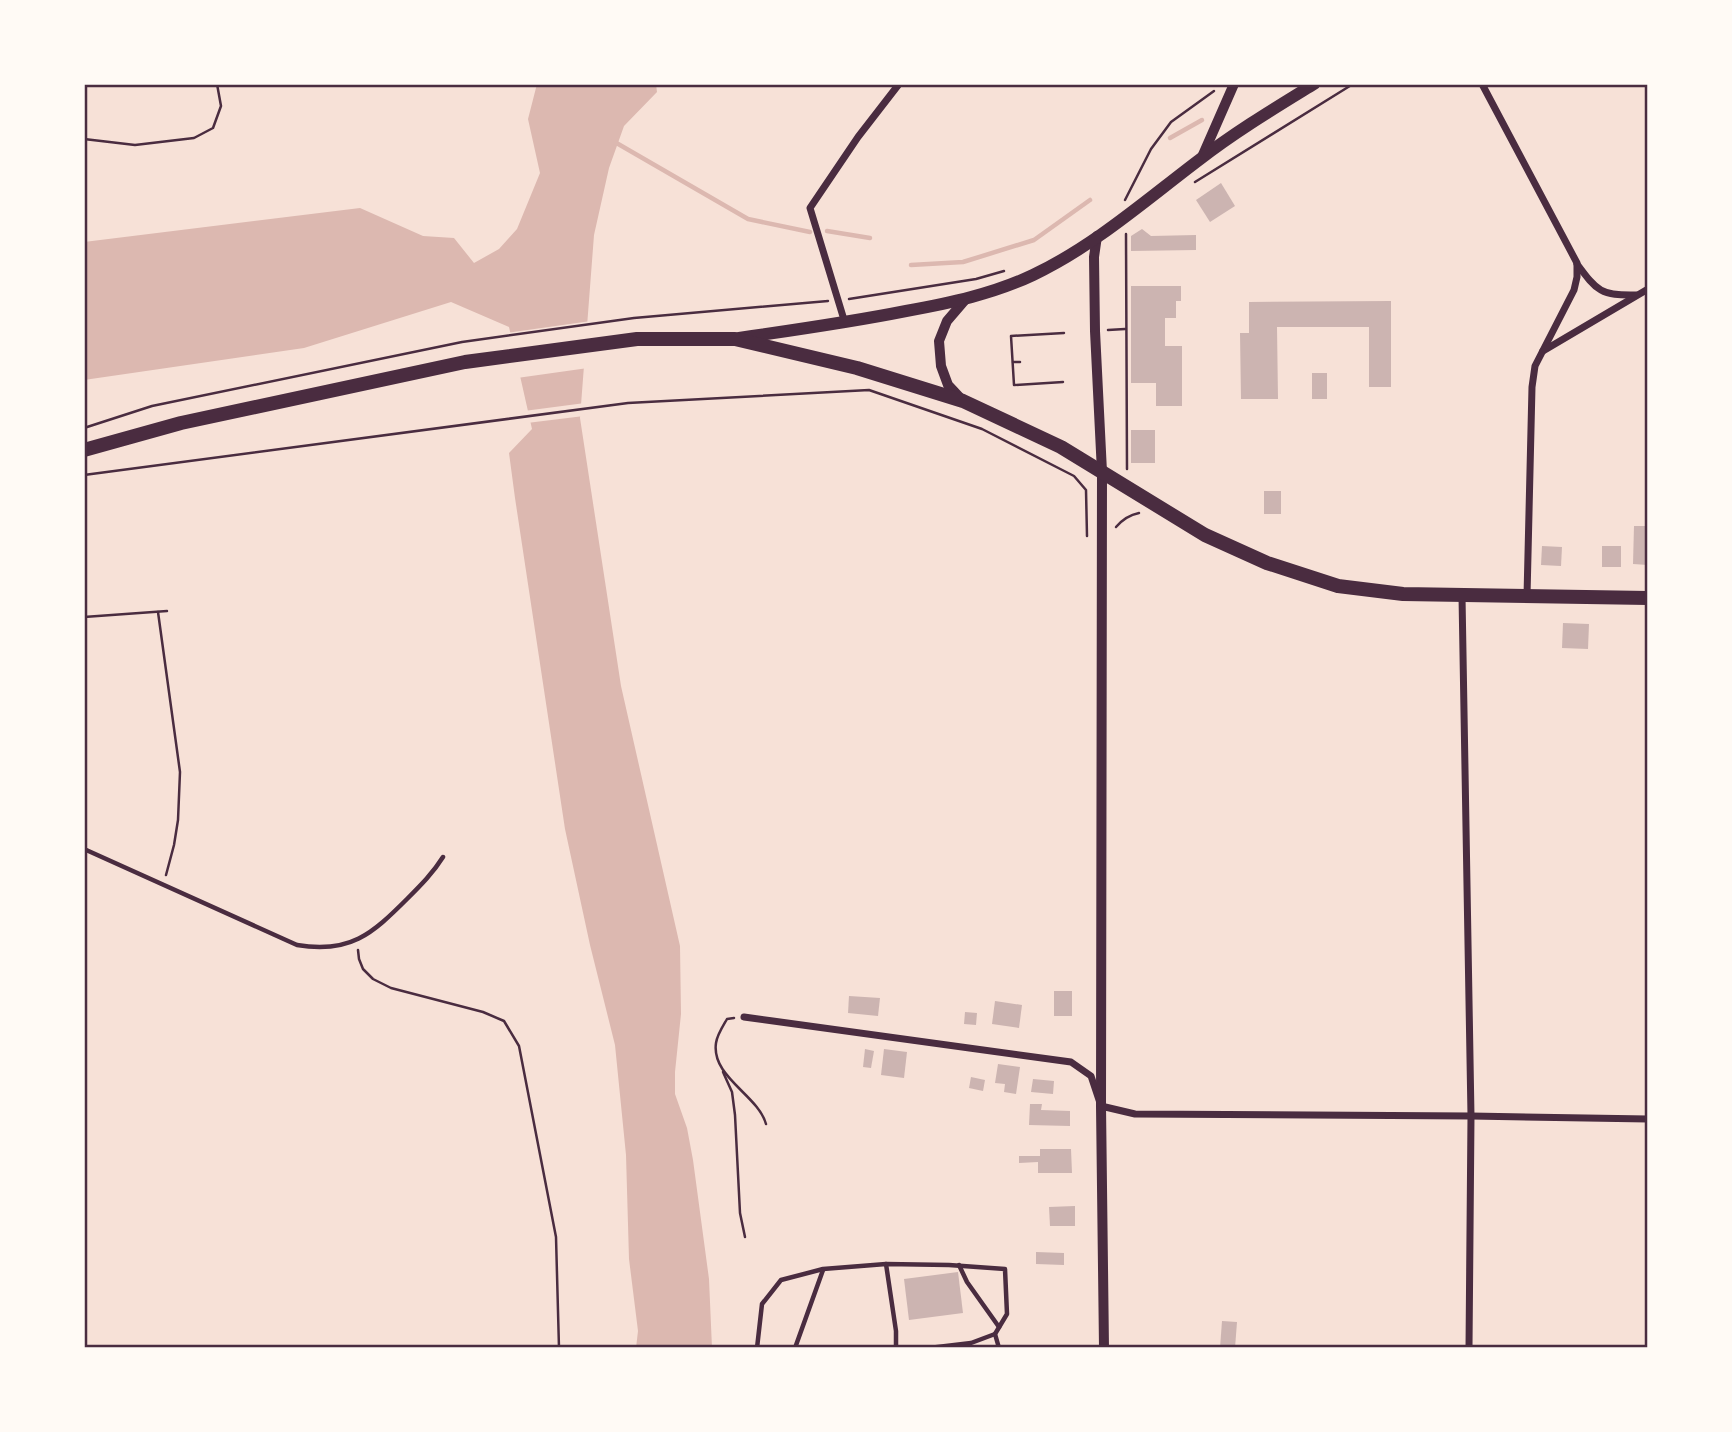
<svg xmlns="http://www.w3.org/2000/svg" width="1732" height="1432" viewBox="0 0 1732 1432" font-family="'Golos Text',sans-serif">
<rect width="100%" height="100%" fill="#f7e1d7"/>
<!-- water -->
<polygon fill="#dcb8b0" points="537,84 656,84 657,92 624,126 609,168 594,235 580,418 621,686 680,946 681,1014 675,1072 675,1094 687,1128 693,1160 709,1279 712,1348 636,1348 638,1331 629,1259 626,1155 615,1045 590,945 565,829 515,498 509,453 532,429 509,327 451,302 304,348 84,380 84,242 360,208 423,236 454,238 474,263 499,249 517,229 540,173 528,119"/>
<!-- pier -->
<g fill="#f7e1d7">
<polygon points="591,321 588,368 517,378 507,333"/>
<polygon points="585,403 584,416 527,423 524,411"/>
</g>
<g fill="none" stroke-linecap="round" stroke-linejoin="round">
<!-- stream -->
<g stroke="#dcb8b0" stroke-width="4.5">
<polyline points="1170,138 1202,120"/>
<polyline points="613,141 748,219 810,232"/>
<polyline points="827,231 870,238"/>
<polyline points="911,265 963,262 1034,240 1090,200"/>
</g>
</g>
<!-- building -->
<g fill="#ccb4b1">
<polygon points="1221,183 1235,206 1210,222 1196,200"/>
<polygon points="1142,229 1151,236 1196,235 1196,250 1131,251 1131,236"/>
<polygon points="1131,286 1181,286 1181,301 1176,301 1176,318 1165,318 1165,346 1182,346 1182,406 1156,406 1156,383 1131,383"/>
<polygon points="1391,301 1391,387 1369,387 1369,327 1277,327 1278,399 1241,399 1240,333 1249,333 1249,302"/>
<rect x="1312" y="373" width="15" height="26"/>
<rect x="1131" y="430" width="24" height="33"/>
<rect x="1264" y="491" width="17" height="23"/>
<polygon points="1634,526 1648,526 1648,565 1633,564"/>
<polygon points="1542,546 1562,547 1561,566 1541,565"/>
<rect x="1602" y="546" width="19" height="21"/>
<polygon points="1563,623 1589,624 1588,649 1562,648"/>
<rect x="1054" y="991" width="18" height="25"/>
<polygon points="849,996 880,998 878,1016 848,1013"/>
<polygon points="995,1001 1022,1005 1019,1028 992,1024"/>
<polygon points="965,1012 977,1013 976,1025 964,1024"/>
<polygon points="865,1049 874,1051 871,1068 863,1067"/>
<polygon points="884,1049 907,1052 904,1078 881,1075"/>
<polygon points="998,1064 1020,1067 1016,1094 1004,1092 1005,1084 995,1083"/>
<polygon points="971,1077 985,1080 983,1091 969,1088"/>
<polygon points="1033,1079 1054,1081 1053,1094 1031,1092"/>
<polygon points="1030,1104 1042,1104 1041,1110 1070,1111 1070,1126 1029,1125"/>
<polygon points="1040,1149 1071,1149 1072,1173 1038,1173 1038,1162 1019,1163 1019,1156 1040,1156"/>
<polygon points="1075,1206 1075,1226 1050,1226 1049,1207"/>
<polygon points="1036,1252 1064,1253 1064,1265 1036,1264"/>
<polygon points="958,1272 963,1313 909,1320 904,1279"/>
<polygon points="1222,1321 1237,1322 1235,1348 1220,1348"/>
</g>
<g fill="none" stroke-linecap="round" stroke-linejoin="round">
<!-- path -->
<g stroke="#4a2c40" stroke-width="2.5">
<polyline points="84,139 135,145 194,138 213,128 221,106 217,84"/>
<polyline points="1195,182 1353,84"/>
<polyline points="1125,200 1151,149 1171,122 1214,91"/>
<polyline points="1126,234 1127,469"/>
<polyline points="849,299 976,279 1004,271"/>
<polyline points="1108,330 1125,329"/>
<polyline points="1013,362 1020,362"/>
<polyline points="1063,382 1014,385 1011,336 1064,333"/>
<polyline points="84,428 152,406 462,342 634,318 828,301"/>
<polyline points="84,475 628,403 869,390 982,429 1074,476 1086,490 1087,536"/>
<path d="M1116,527C1122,520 1129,515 1139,513"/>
<polyline points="158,612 180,772 178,820 174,845 166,875"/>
<polyline points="84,617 167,611"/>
<polyline points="358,950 359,959 363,969 373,979 391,988 483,1012 504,1021 519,1046 556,1237 559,1348"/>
<path d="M734,1018L727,1019C723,1026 717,1035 716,1043C711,1077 758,1095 766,1124"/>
<polyline points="723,1072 732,1092 735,1115 740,1213 745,1237"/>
</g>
<!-- service -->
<g stroke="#4a2c40" stroke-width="4.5">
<path d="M84,849L297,945C350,954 372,934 407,899C421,885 433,873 443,857"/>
<polyline points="886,1264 896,1331 896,1348"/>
<polyline points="959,1265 967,1282 999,1327"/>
<polyline points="757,1348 762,1304 781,1280 823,1269 886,1264 949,1265 1005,1269 1007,1314 995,1334 999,1348"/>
<polyline points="795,1348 823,1270"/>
<polyline points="929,1348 971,1343 995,1334"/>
</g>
<!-- minor -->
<g stroke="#4a2c40" stroke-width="7">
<polyline points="1482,84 1577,263 1577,277 1574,290 1535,366 1532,387 1527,596"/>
<path d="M1577,264C1597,291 1601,296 1636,295"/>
<polyline points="845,323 810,208 858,137 899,84"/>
<polyline points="1543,351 1648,289"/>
<polyline points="1462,596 1471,1116 1469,1348"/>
<polyline points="744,1017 1071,1062 1091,1076 1101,1106 1135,1114 1471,1116 1648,1119"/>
</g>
<!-- tertiary -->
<g stroke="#4a2c40" stroke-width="10">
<polyline points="1202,157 1234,84"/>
<polyline points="1097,236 1094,257 1095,331 1102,472 1101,1106 1104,1348"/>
<polyline points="963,401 948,385 941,366 939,341 947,321 965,300"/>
</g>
<!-- secondary -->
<path stroke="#4a2c40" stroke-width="12" d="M739,338C795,330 851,322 906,311C950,303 993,294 1033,275C1094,246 1146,200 1199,160C1235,132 1275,108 1314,84"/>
<!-- trunk -->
<polyline stroke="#4a2c40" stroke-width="14" points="84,450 181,423 465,362 637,339 735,339 857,368 963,401 1061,447 1205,535 1267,563 1338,586 1403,594 1648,598"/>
</g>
<!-- border -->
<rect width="1732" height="1432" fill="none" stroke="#fffaf5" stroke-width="172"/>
<rect x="86" y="86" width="1560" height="1260" fill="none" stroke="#4a2c40" stroke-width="2.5"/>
</svg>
